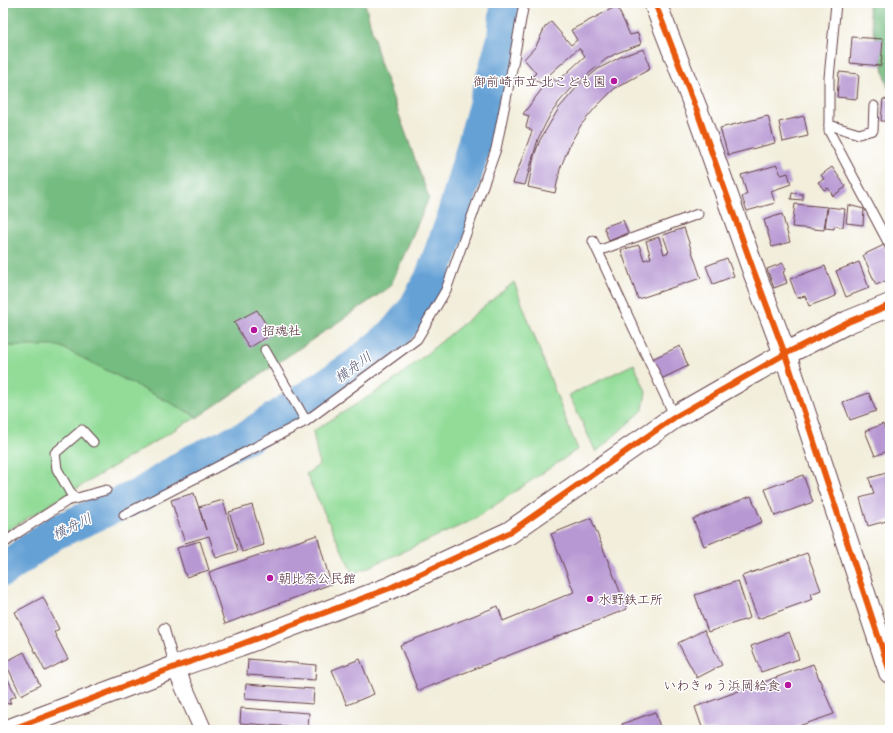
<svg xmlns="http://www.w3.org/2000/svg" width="893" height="733" viewBox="0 0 893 733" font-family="'Patrick Hand','Klee One',sans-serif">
<rect width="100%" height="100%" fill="#fff"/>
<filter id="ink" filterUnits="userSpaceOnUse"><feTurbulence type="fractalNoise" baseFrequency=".025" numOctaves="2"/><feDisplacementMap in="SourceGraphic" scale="8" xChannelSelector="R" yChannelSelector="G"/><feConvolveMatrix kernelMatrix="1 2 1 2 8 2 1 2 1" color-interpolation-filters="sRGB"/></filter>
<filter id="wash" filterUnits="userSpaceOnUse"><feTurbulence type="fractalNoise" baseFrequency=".012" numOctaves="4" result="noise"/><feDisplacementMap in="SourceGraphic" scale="16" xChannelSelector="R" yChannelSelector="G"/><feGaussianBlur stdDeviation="0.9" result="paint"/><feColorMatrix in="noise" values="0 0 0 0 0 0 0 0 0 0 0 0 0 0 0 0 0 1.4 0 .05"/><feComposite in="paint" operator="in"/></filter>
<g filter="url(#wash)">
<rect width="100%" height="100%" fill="#f2eedb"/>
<!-- green -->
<g fill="#92dc98" stroke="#6e7e62">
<polygon points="514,282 570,431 578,449 473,520 353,574 306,474 319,465 313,431 392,382"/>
<polygon points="59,345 198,417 184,424 3,533 3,346"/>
<polygon points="634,364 646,392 643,410 596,452 569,395"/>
</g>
<!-- forest -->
<g fill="#75bc80" stroke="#606e56">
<polygon points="3,3 365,3 380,62 429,198 390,287 198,417 59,346 3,346"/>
<polygon points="867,3 890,3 890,90 888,88"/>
</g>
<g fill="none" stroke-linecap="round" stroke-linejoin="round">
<!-- river -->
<polyline stroke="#65a1d5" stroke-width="34" points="3,570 54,533 142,494 191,462 249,436 357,365 394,334 414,310 431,279 451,225 504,39 507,3"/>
</g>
<g id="blocks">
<!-- building -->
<g fill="#b798d3">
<polygon points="617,6 630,35 638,33 641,44 617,53 606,59 571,89 560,101 550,115 538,139 525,185 513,183 532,131 526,127 529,116 523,114 551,77 557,82 585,56 579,48 540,83 532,77 536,73 524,59 536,46 545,27 551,22 571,45 577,40 571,30"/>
<polygon points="852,37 883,39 881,66 850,63"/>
<polygon points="644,49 650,69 614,89 596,107 581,125 570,144 560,169 555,193 528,187 534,156 540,140 559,108 578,86 598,69 622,56"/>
<polygon points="839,72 859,74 857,99 837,97"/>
<polygon points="883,99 890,100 890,121 881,121"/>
<polygon points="768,116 775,143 728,155 720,128"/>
<polygon points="804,116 808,136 783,142 779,122"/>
<polygon points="777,165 781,175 788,173 791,184 771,191 775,203 747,211 742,197 747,194 741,175"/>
<polygon points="832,167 846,187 833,196 828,188 824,190 818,182 824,179 821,175"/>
<polygon points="792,193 803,194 803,200 791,199"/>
<polygon points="795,204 827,207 824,230 792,227"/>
<polygon points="848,205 864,209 863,225 846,223"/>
<polygon points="828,207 845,209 843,227 834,226 834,229 825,228"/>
<polygon points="782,214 790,242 772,247 764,220"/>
<polygon points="623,220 628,233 609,241 604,227"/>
<polygon points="684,228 701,278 638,299 621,250 639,245 644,260 651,258 646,241 659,237 664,254 669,252 663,235"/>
<polygon points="884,245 890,259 890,279 876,285 863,255"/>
<polygon points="727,258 734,276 713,284 706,266"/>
<polygon points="859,262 869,288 846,297 836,271"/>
<polygon points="783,263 786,270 783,272 787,283 774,288 767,269"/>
<polygon points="825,266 836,296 809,306 805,296 797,298 790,279"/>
<polygon points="257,310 272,334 249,348 234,322"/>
<polygon points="680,346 688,366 661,379 652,359"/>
<polygon points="869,393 876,411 850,420 843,402"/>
<polygon points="883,424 890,441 890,450 875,456 865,431"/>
<polygon points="890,472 890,520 868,526 860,498 874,494 869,478"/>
<polygon points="803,475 813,502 775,516 765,489"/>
<polygon points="194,493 206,530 199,507 223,500 238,551 216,558 209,536 185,543 171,500"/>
<polygon points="751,496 762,522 704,546 693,519"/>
<polygon points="252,505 264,545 242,552 229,512"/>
<polygon points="591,518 627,609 418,691 400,645 498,606 503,621 574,592 551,534"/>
<polygon points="317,535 331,584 225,624 209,572"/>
<polygon points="200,541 209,570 186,577 177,548"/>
<polygon points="807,553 821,590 811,594 813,599 758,619 742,576"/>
<polygon points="738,581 750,618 708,632 695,595"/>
<polygon points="43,597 59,629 54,632 68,659 45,671 15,612"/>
<polygon points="704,630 722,665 697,678 678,643"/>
<polygon points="789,632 799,659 761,672 751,646"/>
<polygon points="24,652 40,685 21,695 5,662"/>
<polygon points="248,659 316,665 315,680 247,675"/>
<polygon points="360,659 374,694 347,705 332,670"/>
<polygon points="813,664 834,714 787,730 703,730 695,707"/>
<polygon points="3,669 16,696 9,699 11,703 7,704 3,696"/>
<polygon points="246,684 314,689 313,704 245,699"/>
<polygon points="241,708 309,713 308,728 240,723"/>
<polygon points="655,712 661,730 624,730 622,724"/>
</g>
</g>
</g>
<g filter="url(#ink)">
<use href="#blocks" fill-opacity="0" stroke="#633e45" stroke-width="1"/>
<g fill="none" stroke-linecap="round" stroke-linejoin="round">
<defs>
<g id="service">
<polyline points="836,3 829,78 829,131 890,246"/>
<polyline points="829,125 859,134 873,130 874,106"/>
<polyline points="593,241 675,417"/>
<polyline points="598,251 698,214"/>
<polyline points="265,350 306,421"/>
<polyline points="74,499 57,469 55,453 82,430 93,442"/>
<polyline points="124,515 306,421 417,339 446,290 496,149 513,64 524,3"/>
<polyline points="3,544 19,532 67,501 106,490"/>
<polyline points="164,628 175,667"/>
</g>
<polyline id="minor" points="175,667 203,730"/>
<g id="tertiary">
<polyline points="655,3 697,111 753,269 785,354 890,672"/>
<polyline points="10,730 175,667 239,645 390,588 509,533 675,417 785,354 848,322 890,305"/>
</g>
</defs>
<!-- service casing -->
<use href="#service" stroke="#633e45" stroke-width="11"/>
<!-- minor casing -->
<use href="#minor" stroke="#633e45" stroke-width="19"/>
<!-- tertiary casing -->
<use href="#tertiary" stroke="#633e45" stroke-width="24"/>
<!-- service -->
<use href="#service" stroke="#fff" stroke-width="9"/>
<!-- minor -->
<use href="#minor" stroke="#fff" stroke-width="17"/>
<!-- tertiary -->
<use href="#tertiary" stroke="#fff" stroke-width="22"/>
<defs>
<g id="cycleway">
<polyline points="655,3 697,111 753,269 785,354 890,672"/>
<polyline points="10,730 175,667 239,645 390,588 509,533 675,417 785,354 848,322 890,305"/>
</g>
</defs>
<!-- cycleway casing -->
<use href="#cycleway" stroke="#fff" stroke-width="8"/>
<!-- cycleway -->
<use href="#cycleway" stroke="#e8590c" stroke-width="6"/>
</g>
</g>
<!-- markers -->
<g fill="#b5179e" stroke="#fff" stroke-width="1.5">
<circle cx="614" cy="81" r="4"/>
<circle cx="254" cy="330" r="4"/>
<circle cx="270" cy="578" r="4"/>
<circle cx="590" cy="599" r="4"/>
<circle cx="788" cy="685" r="4"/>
</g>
<g text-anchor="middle" stroke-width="3" stroke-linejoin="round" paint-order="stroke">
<!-- poi labels -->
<g font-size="13" fill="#4a1f2b" stroke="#fff" text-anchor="start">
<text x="606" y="86" text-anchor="end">御前崎市立 北こども園</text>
<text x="262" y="335">招魂社</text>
<text x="278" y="583">朝比奈公民館</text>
<text x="598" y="604">水野鉄工所</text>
<text x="780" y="690" text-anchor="end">いわきゅう浜岡給食</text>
</g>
<!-- water labels -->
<g font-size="14" font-style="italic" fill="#565a77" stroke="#fff">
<text transform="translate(353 367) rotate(-36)" y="5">横舟川</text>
<text transform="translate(72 526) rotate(-26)" y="5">横舟川</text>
</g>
</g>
<!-- margin -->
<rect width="893" height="733" fill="none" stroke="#fff" stroke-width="16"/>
</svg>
